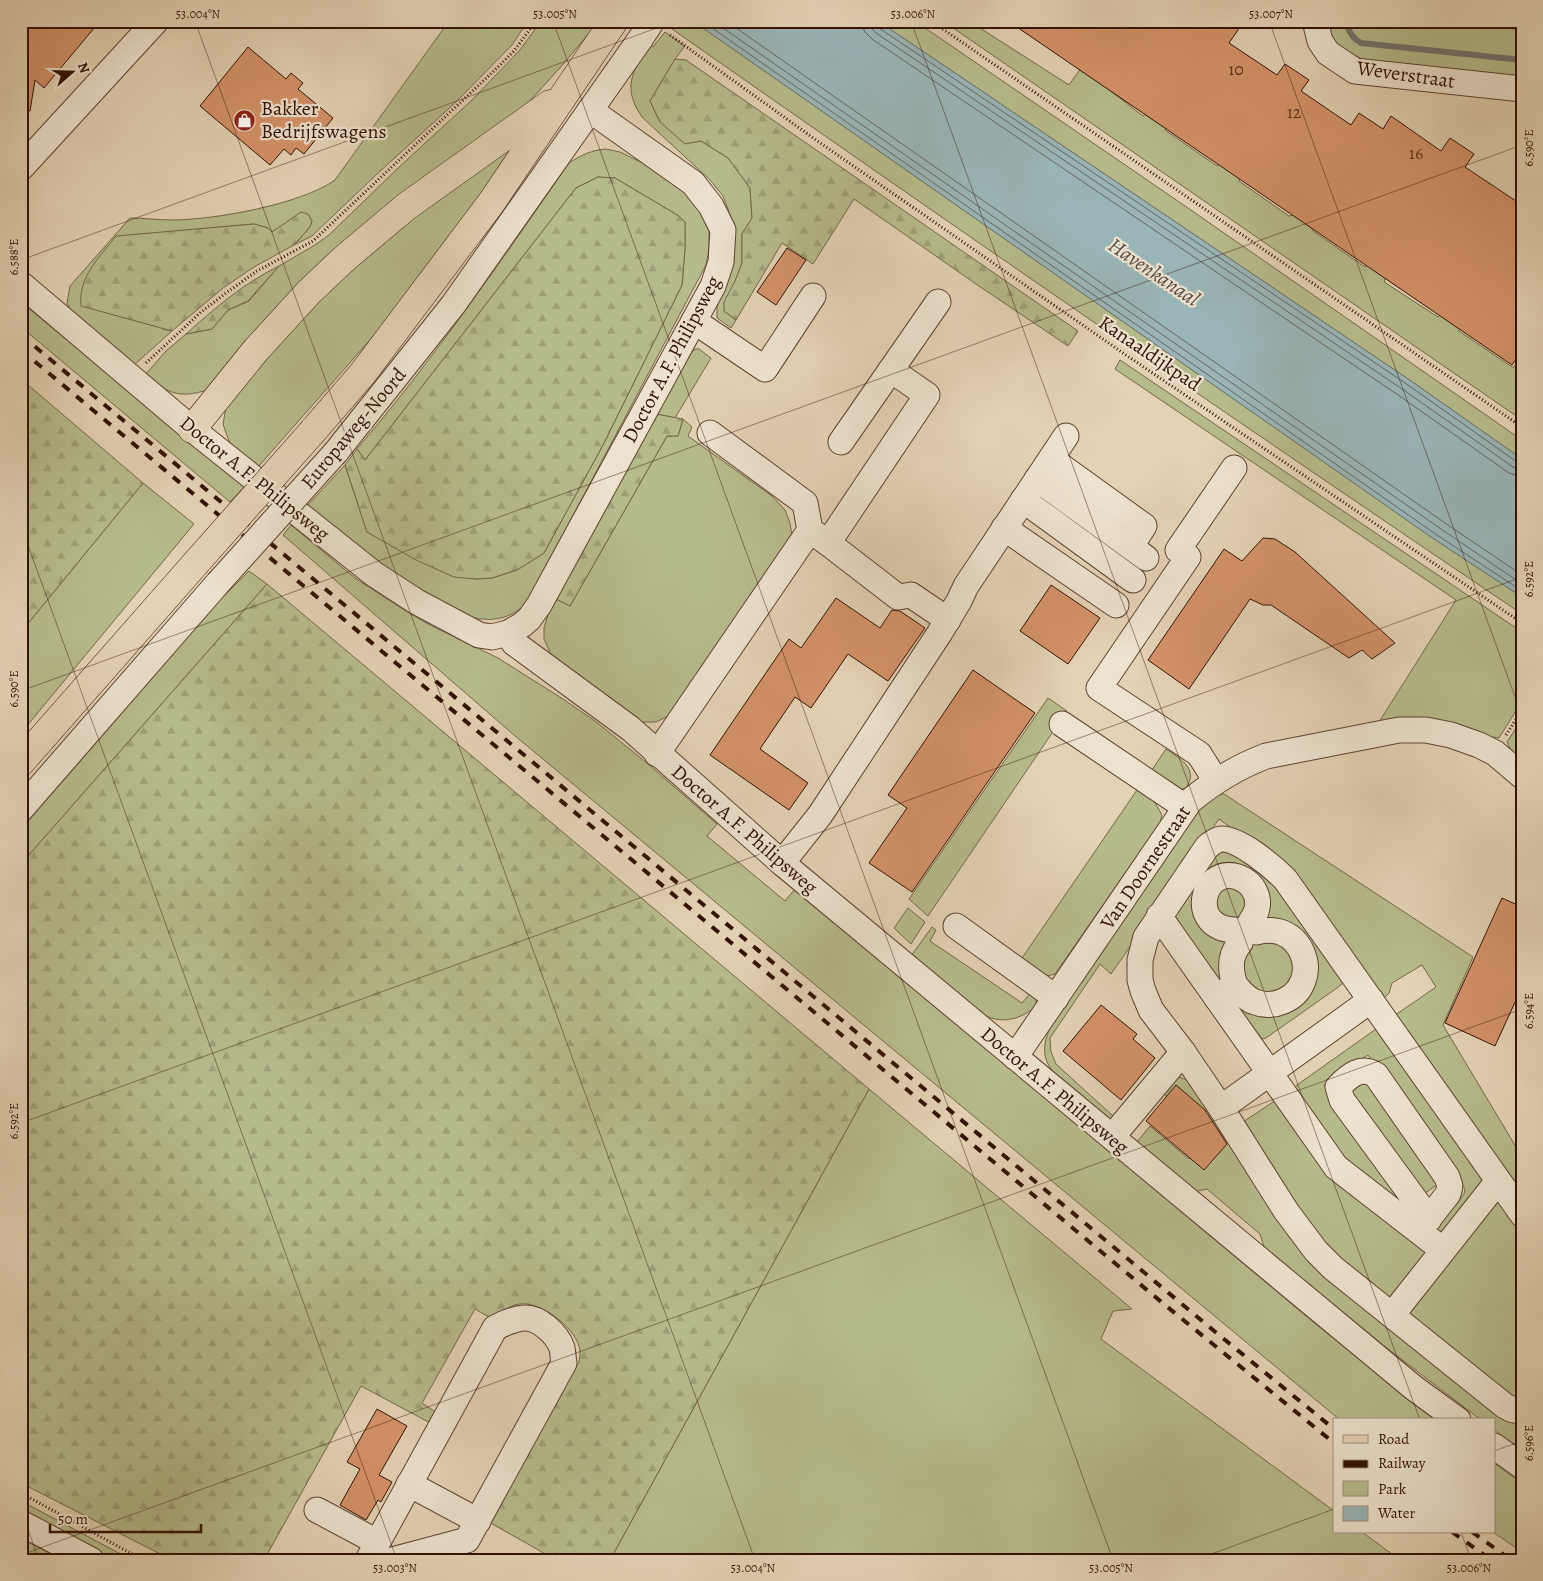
<svg xmlns="http://www.w3.org/2000/svg" width="1543" height="1581" viewBox="0 0 1543 1581" font-family="Alegreya,serif">
<defs>
<pattern id="forest-firs" width="22" height="20" patternUnits="userSpaceOnUse" patternTransform="scale(1.25)"><rect width="22" height="20" fill="#b6bb8c"/><path d="M5 1l3.5 6h-7zM16 11l3.5 6h-7z" fill="#9da077"/></pattern>
</defs>
<rect width="100%" height="100%" fill="#e4d2b4"/>
<filter id="stains"><feTurbulence type="fractalNoise" baseFrequency=".004" numOctaves="4"/><feColorMatrix values="0 0 0 0 .2 0 0 0 0 .09 0 0 0 0 .02 0 0 0 .5 -.17"/></filter>
<radialGradient id="worn" r=".72"><stop offset=".6" stop-color="#630" stop-opacity="0"/><stop offset="1" stop-color="#630" stop-opacity=".3"/></radialGradient>
<!-- green -->
<g fill="#b6bb8c" stroke="#746648">
<path d="M449,21H528L512,45L455,103L377,174L312,236L294,245L310,227L312,221L308,214L272,232L268,228L254,224L166,232L163,329L172,331L134,365L71,312L67,303L70,286L130,218C144,218 158,220 172,220C214,220 302,204 335,180Z"/>
<path d="M541,21H599L566,61L529,102L207,390C179,399 167,393 145,375L166,351L186,334L212,329L228,310L249,301L279,266L315,245L329,235L397,169L472,100L520,50Z"/>
<path d="M663,21H693L1434,539L1522,597V614C1233,419 947,222 662,22Z"/>
<polygon points="878,21 915,21 1188,208 1522,440 1522,459 1411,381"/>
<polygon points="943,21 969,21 1069,85 1081,68 1143,116 1147,113 1167,126 1165,130 1217,166 1220,164 1240,176 1239,181 1289,216 1294,215 1313,227 1313,231 1365,267 1367,264 1386,277 1384,282 1438,317 1441,314 1460,327 1459,331 1512,367 1514,367 1522,355 1522,420"/>
<polygon points="1326,21 1386,21 1386,24 1522,29 1522,80 1366,61 1342,49 1333,40"/>
<path d="M665,32L685,46L675,59L650,101L660,122L685,143L701,141L728,158L750,188L752,218L742,234V263L724,311L736,320L731,328L717,318V307L723,289L730,275L734,261L733,232L731,217L723,196L710,180L643,118C622,90 631,71 650,45L653,47Z"/>
<polygon points="519,135 513,147 482,192 384,324 258,467 230,443 226,433 223,424 228,396 333,281"/>
<path d="M606,149L620,152L663,173L700,206L709,230V249L706,265L526,604C512,617 495,622 476,618C463,616 450,607 438,600C390,574 350,540 307,506L345,465L367,532L475,579L492,578L517,570L544,553L603,445L682,285L685,249V222L679,216L615,178L598,177L576,188L365,460L357,449C434,359 501,261 569,163C581,155 592,150 606,149Z"/>
<polygon points="21,302 232,476 246,485 230,502 21,327"/>
<polygon points="695,349 699,349 711,358 675,418 656,414 691,353"/>
<polygon points="1120,360 1522,632 1522,701 1499,738 1379,722 1456,600 1115,369"/>
<polygon points="683,419 692,427 688,436 772,496 785,510 790,523 792,537 668,716 656,722 640,722 552,657 544,639 544,628 548,615 556,599 570,606 667,436 678,436"/>
<polygon points="143,483 194,524 21,733 21,632"/>
<polygon points="291,525 355,578 401,608 428,624 498,658 563,699 595,721 648,764 717,824 707,836 785,901 795,889 1312,1321 1435,1420 1340,1420 514,735 283,535"/>
<polygon points="249,571 267,584 21,864 21,830 31,818 218,602"/>
<polygon points="1048,698 1067,711 928,916 909,899"/>
<polygon points="1522,719 1522,762 1513,754 1507,742"/>
<path d="M1166,749C1181,759 1200,770 1185,789H1173L1150,773Z"/>
<polygon points="1137,790 1154,801 1162,815 1160,823 1055,974 1043,977 1020,961"/>
<path d="M1224,794L1473,957L1443,1025L1522,1157V1203L1394,1016L1436,987L1422,965L1392,983L1389,993L1381,1001L1280,863L1219,819L1111,974L1100,964L1050,1038L1051,1052L1056,1064L1113,1116L1110,1120C1098,1110 1086,1101 1074,1091C1047,1069 1036,1057 1052,1023L1197,811L1216,795Z"/>
<polygon points="1227,849 1265,873 1343,978 1342,984 1337,988 1266,1038 1262,1039 1234,1002 1247,1007 1313,978 1264,923 1254,877 1197,896 1229,937 1222,978 1220,980 1217,979 1173,913 1215,851"/>
<polygon points="1220,886 1246,888 1245,920 1222,922 1212,898"/>
<polygon points="908,908 925,922 911,944 894,928"/>
<path d="M932,927L936,930L930,941L1022,1003L1032,991L1034,993L1037,1005C1022,1019 1004,1024 986,1016L911,956Z"/>
<polygon points="1264,936 1290,947 1296,977 1273,997 1244,988 1240,952"/>
<polygon points="1376,1029 1381,1030 1486,1180 1443,1235 1437,1231 1438,1226 1464,1194 1465,1189 1368,1055 1324,1085 1416,1215 1344,1165 1293,1090 1297,1085"/>
<polygon points="1179,1077 1187,1080 1318,1266 1522,1420 1522,1450 1494,1430 1494,1420 1481,1420 1384,1346 1264,1247 1260,1234 1207,1189 1193,1192 1137,1142 1150,1126 1189,1159 1209,1134 1164,1094 1176,1079"/>
<polygon points="1365,1079 1438,1184 1424,1194 1349,1095 1350,1086"/>
<polygon points="869,1089 1132,1309 1113,1311 1101,1339 1334,1511 1334,1532 1362,1532 1400,1560 610,1560"/>
<polygon points="1273,1102 1278,1102 1428,1251 1391,1300 1324,1251 1243,1122"/>
<polygon points="1496,1199 1505,1203 1522,1228 1522,1399 1513,1401 1408,1313"/>
<polygon points="1494,1463 1522,1483 1522,1552 1493,1532 1494,1532"/>
<polygon points="21,1501 132,1560 111,1560 21,1512"/>
</g>
<!-- forest -->
<g fill="url(#forest-firs)" stroke="#746648">
<polygon points="675,59 686,60 1078,331 1068,346 976,284 854,199 813,264 782,243 736,320 724,311 724,302 735,281 742,263 742,234 752,218 750,188 728,158 701,141 685,144 660,122 650,101"/>
<polygon points="598,177 615,178 679,216 685,222 685,249 682,285 603,445 544,553 517,570 492,578 475,579 454,577 416,560 367,532 345,465 357,449 365,460 576,188"/>
<path d="M301,212L308,214L312,221L310,227L294,245L254,267L223,288L172,331L81,306C78,277 99,258 116,236L254,224L268,228L272,232Z"/>
<path d="M279,266L248,301L228,310L212,329L186,334C215,308 244,283 279,266Z"/>
<polygon points="21,379 143,483 21,632"/>
<polygon points="656,414 683,419 678,436 667,436 570,606 556,599"/>
<path d="M267,584L869,1089L610,1560H556L489,1522L579,1362C580,1357 581,1351 579,1346C573,1326 540,1301 519,1304C508,1306 502,1312 494,1320L475,1309L422,1403L440,1415L434,1425L361,1386L264,1560H172L21,1483V864Z"/>
<polygon points="21,1538 62,1560 21,1560"/>
</g>
<!-- water -->
<polygon fill="#99b5b7" stroke="#70746f" points="693,21 878,21 1411,381 1522,459 1522,597 1434,539"/>
<g fill="none" stroke-linecap="round" stroke-linejoin="round">
<!-- shore -->
<g stroke="#66645e" stroke-width="1">
<polyline points="702,21 1437,535 1522,591"/>
<polyline points="713,21 1441,529 1522,584"/>
<polyline points="726,21 1445,523 1522,575"/>
<polyline points="863,21 864,31 872,39 1401,397 1509,473 1522,477"/>
<polyline points="870,21 871,28 876,33 1405,391 1513,467 1522,469"/>
<polyline points="876,21 879,28 1408,385 1517,462 1522,463"/>
</g>
<!-- stream -->
<path stroke="#70746f" stroke-width="6" d="M1346,21C1349,32 1352,38 1361,43L1522,60"/>
</g>
<!-- building -->
<g fill="#d49269" stroke="#321204">
<polygon points="21,21 100,21 44,88 35,80 30,111 21,110"/>
<polygon points="1008,21 1244,21 1229,43 1277,75 1285,64 1309,80 1301,91 1351,125 1359,113 1383,129 1391,116 1441,151 1450,138 1474,154 1465,167 1522,205 1522,350 1512,365"/>
<polygon points="248,47 286,79 291,73 303,83 298,89 333,118 304,154 296,148 291,155 284,149 270,165 200,106"/>
<polygon points="787,248 806,260 776,305 757,292"/>
<polygon points="1263,538 1275,539 1295,552 1395,643 1372,659 1362,650 1349,658 1271,605 1263,605 1250,599 1189,689 1148,660 1224,549 1242,561"/>
<polygon points="1051,585 1100,618 1068,664 1020,631"/>
<polygon points="836,598 880,628 892,610 900,611 925,628 888,681 848,654 811,708 795,697 760,749 808,783 789,810 710,755 789,639 801,648"/>
<polygon points="973,670 1035,713 912,892 869,863 907,808 888,795"/>
<polygon points="1502,898 1522,907 1522,987 1495,1046 1445,1023"/>
<polygon points="1101,1005 1137,1034 1133,1039 1155,1058 1121,1100 1063,1051"/>
<polygon points="1176,1085 1205,1110 1227,1144 1204,1170 1146,1121"/>
<polygon points="377,1409 407,1426 379,1475 392,1482 381,1502 378,1500 366,1520 340,1505 360,1469 347,1462"/>
</g>
<g fill="none" stroke-linecap="round" stroke-linejoin="round">
<defs>
<g id="minor">
<polyline points="1315,21 1320,41 1328,53 1355,71 1522,89"/>
<polyline points="21,168 156,21"/>
<polyline points="21,284 192,429 374,574 417,602 479,635 492,637 508,633 522,625 529,619 539,605 713,286 721,262 723,230 711,206 693,183 590,110"/>
<polyline points="694,321 765,369 813,296"/>
<polyline points="710,433 805,503 810,530"/>
<polyline points="841,442 938,302"/>
<polyline points="336,452 453,305 641,38"/>
<polyline points="1051,459 1144,526 1131,546"/>
<polyline points="1037,479 1146,558"/>
<polyline points="1023,500 1133,580"/>
<polyline points="1004,528 1116,605"/>
<polyline points="828,543 898,597 911,595 948,620"/>
<polyline points="508,633 514,643 631,729 782,863 1414,1388 1458,1420"/>
<polyline points="1062,724 1185,807"/>
<polyline points="657,754 810,530 828,543 927,395 891,370"/>
<polyline points="1216,781 1199,754 1099,688 1188,557 1178,550 1234,468"/>
<polyline points="21,809 218,583"/>
<polyline points="782,863 820,815 939,634 959,601 966,586 1066,436"/>
<polyline points="1159,916 1336,1167 1443,1250"/>
<polyline points="956,926 1056,998"/>
<path d="M1216,997L1235,985C1241,992 1246,999 1255,1002C1273,1009 1296,1000 1303,981C1310,963 1301,941 1283,933C1274,929 1265,930 1256,932L1251,921C1257,913 1260,902 1255,892C1252,885 1246,880 1238,877C1201,865 1187,929 1235,930L1240,943C1229,956 1230,970 1235,985"/>
<path d="M1015,1057L1190,801C1213,782 1237,767 1266,756L1399,730H1426L1451,735L1479,745L1495,753L1522,776"/>
<polyline points="1221,1108 1371,1000"/>
<polyline points="1112,1137 1183,1052"/>
<path d="M1522,1214L1285,879C1273,867 1239,838 1221,839C1215,840 1212,843 1207,847L1146,937L1140,960V980L1143,991L1151,1010L1183,1052L1221,1108L1286,1211L1316,1251L1333,1268L1505,1406L1513,1410L1522,1409"/>
<path d="M1419,1231L1448,1194L1450,1186L1447,1177L1376,1075C1361,1065 1349,1076 1338,1087L1342,1100L1429,1219"/>
<polyline points="1392,1315 1498,1181"/>
<polyline points="1494,1446 1522,1466"/>
<polyline points="409,1484 478,1521"/>
<polyline points="317,1510 377,1542"/>
<polyline points="21,1523 91,1560"/>
<path d="M368,1560L495,1328C504,1323 514,1319 524,1318C539,1317 557,1334 562,1348C563,1353 563,1358 564,1363L467,1540L392,1560"/>
</g>
<g id="major">
<polyline points="192,429 256,350 309,292 345,258 407,206 550,104"/>
<polyline points="313,431 363,373 491,203 614,21"/>
<polyline points="21,762 195,564"/>
</g>
</defs>
<!-- minor casing -->
<use href="#minor" stroke="#5e4230" stroke-width="27"/>
<!-- major casing -->
<use href="#major" stroke="#321204" stroke-width="29"/>
<!-- path -->
<g stroke="#321204" stroke-width="3" stroke-dasharray="1 2.5" stroke-linecap="butt">
<polyline points="931,21 1522,427"/>
<polyline points="670,35 816,140 1123,353 1522,623"/>
<polyline points="146,363 201,312 226,293 257,271 313,241 497,68 514,51 536,21"/>
<polyline points="1506,735 1522,710"/>
<polyline points="21,1493 143,1560"/>
</g>
<!-- minor -->
<use href="#minor" stroke="#ede2ce" stroke-width="25"/>
<!-- major -->
<use href="#major" stroke="#e4d2b4" stroke-width="28"/>
<!-- rail -->
<g stroke="#321204" stroke-width="4" stroke-dasharray="9 9" stroke-linecap="butt">
<polyline points="21,335 1219,1335 1334,1429"/>
<polyline points="21,350 1165,1305 1334,1443"/>
<polyline points="1452,1532 1491,1560"/>
<polyline points="1472,1532 1511,1560"/>
</g>
<defs>
<g id="minor-bridge">
<polyline points="641,38 652,21"/>
<polyline points="218,583 336,452"/>
</g>
<polyline id="major-bridge" points="195,564 313,431"/>
</defs>
<!-- minor-bridge casing -->
<use href="#minor-bridge" stroke="#5e4230" stroke-width="27" stroke-linecap="butt"/>
<!-- major-bridge casing -->
<use href="#major-bridge" stroke="#321204" stroke-width="29" stroke-linecap="butt"/>
<!-- minor-bridge -->
<use href="#minor-bridge" stroke="#ede2ce" stroke-width="25"/>
<!-- major-bridge -->
<use href="#major-bridge" stroke="#e4d2b4" stroke-width="28"/>
</g>
<!-- ticks -->
<path fill="none" stroke="#321204" stroke-width="1" stroke-opacity="0.45" d="M195,21L755,1560M553,21L1113,1560M911,21L1420,1420M1269,21L1522,716M21,260L676,21M21,526L397,1560M21,691L1522,145M21,1123L1522,577M1494,1451L1522,1441M21,1510L39,1560M1461,1532L1471,1560M21,1555L1522,1009M1195,1560L1334,1509"/>
<!-- icons -->
<defs>
<symbol id="shop-disc" viewBox="-11 -11 22 22"><circle r="9.5" fill="#8f2418" stroke="#ede2ce"/><path d="M-5-2.5h2.3a2.7 3.5 0 0 1 5.4 0H5L5.5 6h-11ZM-1.5-2.5h3a1.5 2.3 0 0 0-3 0Z" fill="#fff"/></symbol>
</defs>
<g fill-rule="evenodd">
<use href="#shop-disc" x="232" y="108" width="25" height="25"/>
</g>
<g text-anchor="middle" stroke-width="4.5" stroke-linejoin="round" paint-order="stroke">
<!-- number labels -->
<g font-size="18" fill="#5a321d">
<text x="1236" y="75">10</text>
<text x="1294" y="118">12</text>
<text x="1416" y="159">16</text>
</g>
<!-- street labels -->
<g font-size="20" fill="#321204" stroke="#ede2ce">
<text transform="translate(1406 74) rotate(8)" y="7">Weverstraat</text>
<text transform="translate(1150 353) rotate(34)" y="7">Kanaaldijkpad</text>
<text transform="translate(671 359) rotate(-62)" y="7">Doctor A.F. Philipsweg</text>
<text transform="translate(353 428) rotate(-50)" y="7">Europaweg-Noord</text>
<text transform="translate(255 478) rotate(39)" y="7">Doctor A.F. Philipsweg</text>
<text transform="translate(745 829) rotate(41)" y="7">Doctor A.F. Philipsweg</text>
<text transform="translate(1145 867) rotate(-56)" y="7">Van Doornestraat</text>
<text transform="translate(1055 1090) rotate(40)" y="7">Doctor A.F. Philipsweg</text>
</g>
<!-- poi labels -->
<g font-size="20" fill="#321204" stroke="#ede2ce" text-anchor="start">
<text x="261" y="115">Bakker<tspan x="261" dy="23">Bedrijfswagens</tspan></text>
</g>
<!-- water labels -->
<g font-size="21" font-style="italic" fill="#564b43" stroke="#ede2ce">
<text transform="translate(1154 272) rotate(34)" y="7">Havenkanaal</text>
</g>
</g>
<!-- margin -->
<rect width="1543" height="1581" fill="none" stroke="#e4d2b4" stroke-width="55"/>
<!-- legend -->
<rect x="1333" y="1418" width="162" height="115" fill="#ede2ce" stroke="#a28f7d"/>
<rect x="1343" y="1435" width="25" height="8" fill="#e4d2b4" stroke="#a28f7d"/>
<text x="1378" y="1444" font-size="15" fill="#321204">Road</text>
<rect x="1343" y="1460" width="25" height="8" fill="#321204" stroke="#a28f7d"/>
<text x="1378" y="1468" font-size="15" fill="#321204">Railway</text>
<rect x="1343" y="1481" width="25" height="15" fill="#b6bb8c" stroke="#a28f7d"/>
<text x="1378" y="1494" font-size="15" fill="#321204">Park</text>
<rect x="1343" y="1506" width="25" height="15" fill="#99b5b7" stroke="#a28f7d"/>
<text x="1378" y="1518" font-size="15" fill="#321204">Water</text>
<!-- north arrow -->
<g transform="translate(72 72) rotate(70)" stroke="#ede2ce" stroke-width="4" paint-order="stroke">
<path d="M0-4L9 19L0 12L-9 19Z" fill="#321204"/>
<text y="-8" font-size="14" font-weight="bold" text-anchor="middle" fill="#321204">N</text>
</g>
<!-- scale -->
<path d="M50 1524v8h151v-8" fill="none" stroke="#321204" stroke-width="2.5"/>
<text x="58" y="1524" font-size="15" fill="#321204" stroke="#ede2ce" stroke-width="4" paint-order="stroke">50 m</text>
<rect x="28" y="28" width="1488" height="1526" fill="none" stroke="#321204" stroke-width="2"/>
<g font-size="12" text-anchor="middle" fill="#321204">
<text x="198" y="18">53.004°N</text>
<text x="555" y="18">53.005°N</text>
<text x="913" y="18">53.006°N</text>
<text x="1271" y="18">53.007°N</text>
<text transform="translate(1529 148) rotate(-90)" y="4">6.590°E</text>
<text transform="translate(14 257) rotate(-90)" y="4">6.588°E</text>
<text transform="translate(1529 579) rotate(-90)" y="4">6.592°E</text>
<text transform="translate(14 689) rotate(-90)" y="4">6.590°E</text>
<text transform="translate(1529 1011) rotate(-90)" y="4">6.594°E</text>
<text transform="translate(14 1121) rotate(-90)" y="4">6.592°E</text>
<text transform="translate(1529 1443) rotate(-90)" y="4">6.596°E</text>
<text x="395" y="1572">53.003°N</text>
<text x="753" y="1572">53.004°N</text>
<text x="1111" y="1572">53.005°N</text>
<text x="1469" y="1572">53.006°N</text>
</g>
<rect width="100%" height="100%" filter="url(#stains)"/>
<rect width="100%" height="100%" fill="url(#worn)"/>
</svg>
